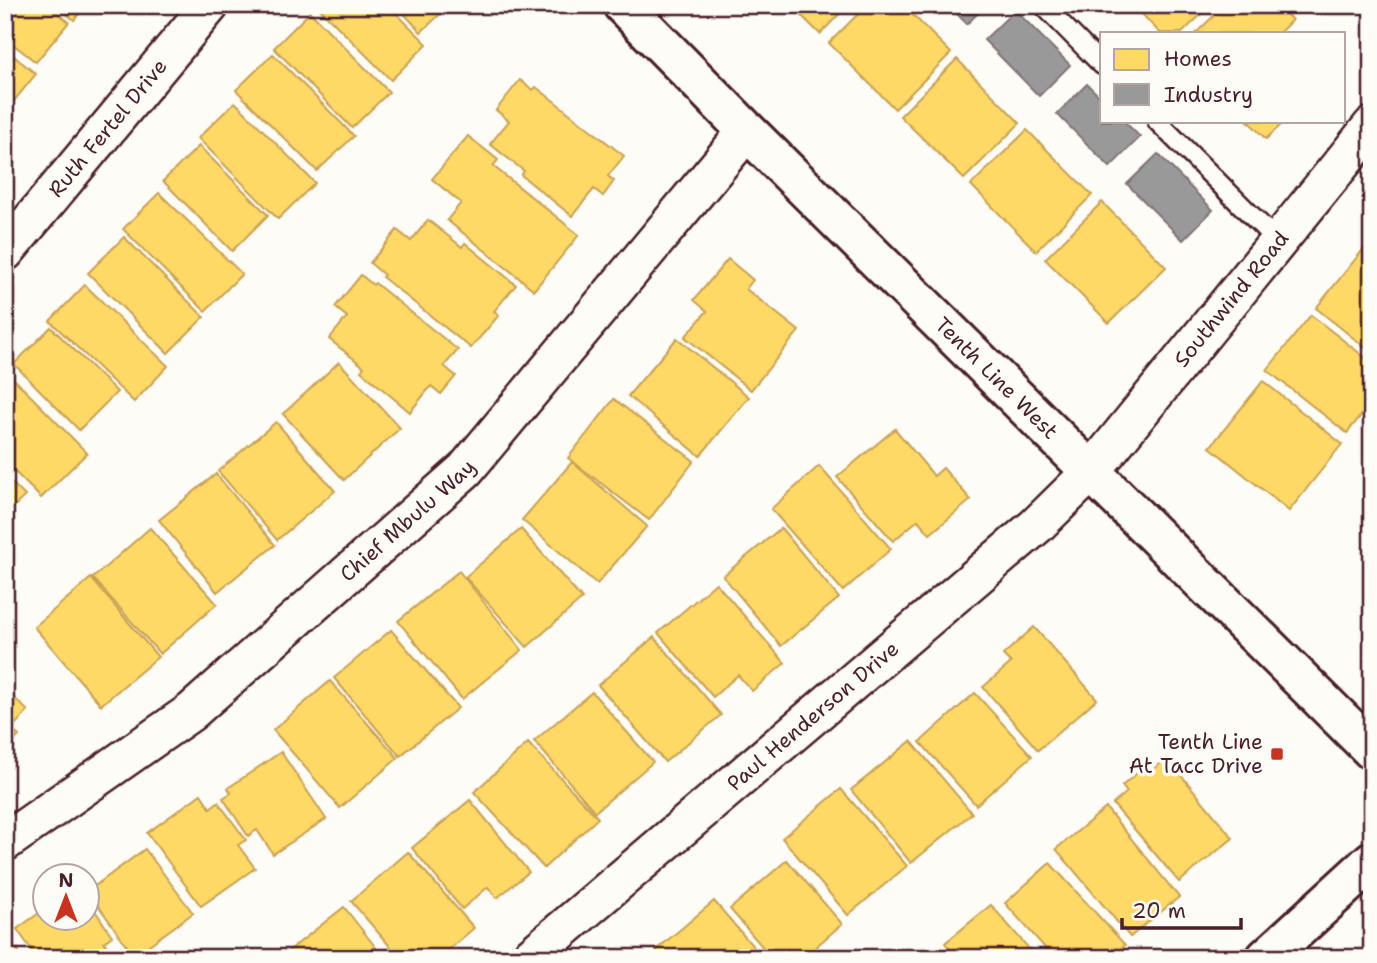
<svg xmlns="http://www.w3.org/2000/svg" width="1377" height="963" viewBox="0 0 1377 963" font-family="'Shantell Sans',sans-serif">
<rect width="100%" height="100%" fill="#fdfcf7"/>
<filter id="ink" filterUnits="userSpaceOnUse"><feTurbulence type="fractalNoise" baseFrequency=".0143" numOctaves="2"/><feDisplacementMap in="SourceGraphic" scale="14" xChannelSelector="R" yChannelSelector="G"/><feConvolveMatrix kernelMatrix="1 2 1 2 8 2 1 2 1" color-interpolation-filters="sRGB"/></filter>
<g filter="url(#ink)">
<!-- homes -->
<g fill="#ffd966" stroke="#c9a154" stroke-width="2">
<polygon points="5,5 48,5 69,22 36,62 5,38"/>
<polygon points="56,5 86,5 74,20"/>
<polygon points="316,5 388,5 427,44 391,80"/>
<polygon points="396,5 450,5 421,32"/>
<polygon points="791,5 848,5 820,34"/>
<polygon points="867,5 903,5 951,53 895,109 829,43"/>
<polygon points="1133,5 1211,5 1182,33 1160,33"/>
<polygon points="1225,5 1278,5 1292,20 1279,33 1196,33"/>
<polygon points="310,12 389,92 352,128 274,48"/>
<polygon points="5,49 36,74 5,112"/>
<polygon points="273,54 354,136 317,171 236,90"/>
<polygon points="957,59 1020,123 964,179 900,116"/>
<polygon points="520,80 533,90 536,87 624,156 608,176 614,181 603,196 594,189 572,216 521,175 524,171 490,144 509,121 496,110"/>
<polygon points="235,102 315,183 278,219 198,138"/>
<polygon points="1248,121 1285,121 1266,139"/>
<polygon points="1027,130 1092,195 1036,251 971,185"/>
<polygon points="468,136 498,160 493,166 579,235 534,290 447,220 461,203 432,179"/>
<polygon points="199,146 268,215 232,251 163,181"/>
<polygon points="159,193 242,274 205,311 123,229"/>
<polygon points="1102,202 1166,267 1109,323 1045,259"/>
<polygon points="428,220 462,247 465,243 516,285 494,311 499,315 471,348 382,277 384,275 370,263 397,230 411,241"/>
<polygon points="124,237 204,317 168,353 88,273"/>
<polygon points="1366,246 1372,250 1372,353 1316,308"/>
<polygon points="728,259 753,280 746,289 799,331 751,390 685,337 707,311 694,300"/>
<polygon points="361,275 373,285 375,283 458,350 444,366 456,376 441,394 431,386 410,412 361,371 364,367 329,339 347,317 335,307"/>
<polygon points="85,285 168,366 134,402 50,321"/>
<polygon points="1311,315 1372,363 1372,402 1347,433 1267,370"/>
<polygon points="51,327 117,392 79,430 14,364"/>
<polygon points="677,338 749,397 700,456 628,396"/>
<polygon points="339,362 400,428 344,480 283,414"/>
<polygon points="12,377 87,453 41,498 5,462 5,384"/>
<polygon points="1263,381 1342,444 1289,511 1210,447"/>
<polygon points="614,399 694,461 649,520 568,458"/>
<polygon points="276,422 335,491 277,540 218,471"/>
<polygon points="895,429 934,476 943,468 971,500 930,534 918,520 893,541 837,477"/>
<polygon points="572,462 647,526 597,584 522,520"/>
<polygon points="819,466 891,549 843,591 771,509"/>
<polygon points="216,474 275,545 217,592 159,520"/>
<polygon points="5,476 25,496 5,515"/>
<polygon points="150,528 217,604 160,654 93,578"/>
<polygon points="781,528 839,598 781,646 723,576"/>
<polygon points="521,529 582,599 527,647 465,577"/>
<polygon points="459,571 522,650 462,699 398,621"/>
<polygon points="91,578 158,657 101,705 34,627"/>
<polygon points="716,583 785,663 752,691 738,675 713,697 658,633"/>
<polygon points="1034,627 1097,699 1038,750 983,687 1011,663 1003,655"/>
<polygon points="391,630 458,708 400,756 334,678"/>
<polygon points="654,637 721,715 665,762 598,685"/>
<polygon points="330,681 398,758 340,808 273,730"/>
<polygon points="5,689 28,711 11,729 19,736 5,750"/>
<polygon points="592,692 653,762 595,812 534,741"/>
<polygon points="975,693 1032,756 976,805 920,742"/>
<polygon points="911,741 972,813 911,863 851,790"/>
<polygon points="528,743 598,818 544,868 474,792"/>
<polygon points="281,752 326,819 273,854 257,830 248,836 223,798 231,793 228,788"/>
<polygon points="1167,758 1233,838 1179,882 1113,804 1127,792 1122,786 1145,766 1150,772"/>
<polygon points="841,789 907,866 848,915 782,838"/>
<polygon points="201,794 210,808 218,802 246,840 238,845 255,868 201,906 147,833"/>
<polygon points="470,800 529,872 497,898 488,887 462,909 412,848"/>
<polygon points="1106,808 1179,897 1130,937 1056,849"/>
<polygon points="145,849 193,913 134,956 88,891"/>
<polygon points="408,852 474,928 439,958 400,958 351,901"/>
<polygon points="787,860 842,924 803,958 772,958 730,909"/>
<polygon points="1050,863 1125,945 1111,958 1054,958 1005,903"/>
<polygon points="88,900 112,936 104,942 115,958 37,958 17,929 46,908 46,918 88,918"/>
<polygon points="714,901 763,958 663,958 656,950"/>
<polygon points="991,905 1037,958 957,958 945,943"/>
<polygon points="344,907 384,958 288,958 285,954"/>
<polygon points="5,947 7,953 18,949 21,958 5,958"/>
</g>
<!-- industry -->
<g fill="#999" stroke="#817478" stroke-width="2">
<polygon points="948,5 986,5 967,24"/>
<polygon points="1015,10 1070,65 1039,96 984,40"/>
<polygon points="1087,84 1102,99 1102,121 1124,121 1140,137 1110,167 1057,114"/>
<polygon points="1158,154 1213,210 1183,240 1127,184"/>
</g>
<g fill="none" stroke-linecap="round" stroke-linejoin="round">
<defs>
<g id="lane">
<polyline points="1043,5 1102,65"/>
<polyline points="1157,121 1278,242"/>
</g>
<g id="street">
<path id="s1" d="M5,252L210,5"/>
<path id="s2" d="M5,842L191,712L465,470L747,131"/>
<path id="s3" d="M529,958L1036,526L1091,472L1372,126"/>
</g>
<g id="secondary">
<path id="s4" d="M623,5L747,131L1372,750"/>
<polyline points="1266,958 1372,861"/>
</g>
</defs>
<!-- lane casing -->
<use href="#lane" stroke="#4a1f2b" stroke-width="23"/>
<!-- street casing -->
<use href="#street" stroke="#4a1f2b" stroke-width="42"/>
<!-- secondary casing -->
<use href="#secondary" stroke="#4a1f2b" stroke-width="44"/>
<!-- lane -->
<use href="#lane" stroke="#fdfcf7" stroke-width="18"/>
<!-- street -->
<use href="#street" stroke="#fdfcf7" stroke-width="37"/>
<!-- secondary -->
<use href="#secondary" stroke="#fdfcf7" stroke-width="38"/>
</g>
</g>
<!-- markers -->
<rect fill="#c8321e" stroke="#fdfcf7" stroke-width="2.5" x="1270" y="747" width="14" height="14" rx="3.5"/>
<g text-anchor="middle" stroke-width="7" stroke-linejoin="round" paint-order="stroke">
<!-- street labels -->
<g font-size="21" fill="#4a1f2b" stroke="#fdfcf7">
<text dy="7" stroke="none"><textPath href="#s1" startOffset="161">Ruth Fertel Drive</textPath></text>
<text dy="7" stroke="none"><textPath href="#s3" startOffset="966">Southwind Road</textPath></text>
<text dy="7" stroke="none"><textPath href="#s4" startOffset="528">Tenth Line West</textPath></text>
<text dy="7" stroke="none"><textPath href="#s2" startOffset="516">Chief Mbulu Way</textPath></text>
<text dy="7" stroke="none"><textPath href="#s3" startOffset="373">Paul Henderson Drive</textPath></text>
</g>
<!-- poi labels -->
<g font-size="21" fill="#4a1f2b" stroke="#fdfcf7" text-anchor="end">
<text x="1263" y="749">Tenth Line<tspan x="1263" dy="24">At Tacc Drive</tspan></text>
</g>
</g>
<!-- margin -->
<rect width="1377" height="963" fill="none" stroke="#fdfcf7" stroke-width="28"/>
<rect x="14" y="14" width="1349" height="935" fill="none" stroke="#4a1f2b" stroke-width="2.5" filter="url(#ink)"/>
<!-- legend -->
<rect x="1100" y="32" width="245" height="91" fill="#fdfcf7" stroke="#b5a4a5" stroke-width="2"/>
<rect x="1114" y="49" width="35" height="21" fill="#ffd966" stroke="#b5a4a5" stroke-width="2"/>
<text x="1164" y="66" font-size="21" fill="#4a1f2b">Homes</text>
<rect x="1114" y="84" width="35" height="21" fill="#999999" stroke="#b5a4a5" stroke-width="2"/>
<text x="1164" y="102" font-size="21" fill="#4a1f2b">Industry</text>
<!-- north arrow -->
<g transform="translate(66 897)"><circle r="33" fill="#fdfcf7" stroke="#b5a4a5" stroke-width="2"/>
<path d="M0-5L12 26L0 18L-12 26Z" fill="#c8321e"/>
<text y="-10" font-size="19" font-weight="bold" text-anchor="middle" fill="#4a1f2b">N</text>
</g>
<!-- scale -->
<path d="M1122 918v10h119v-10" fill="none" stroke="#4a1f2b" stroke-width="3.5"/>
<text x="1132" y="918" font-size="21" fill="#4a1f2b" stroke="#fdfcf7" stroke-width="5" paint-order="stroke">20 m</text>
</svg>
